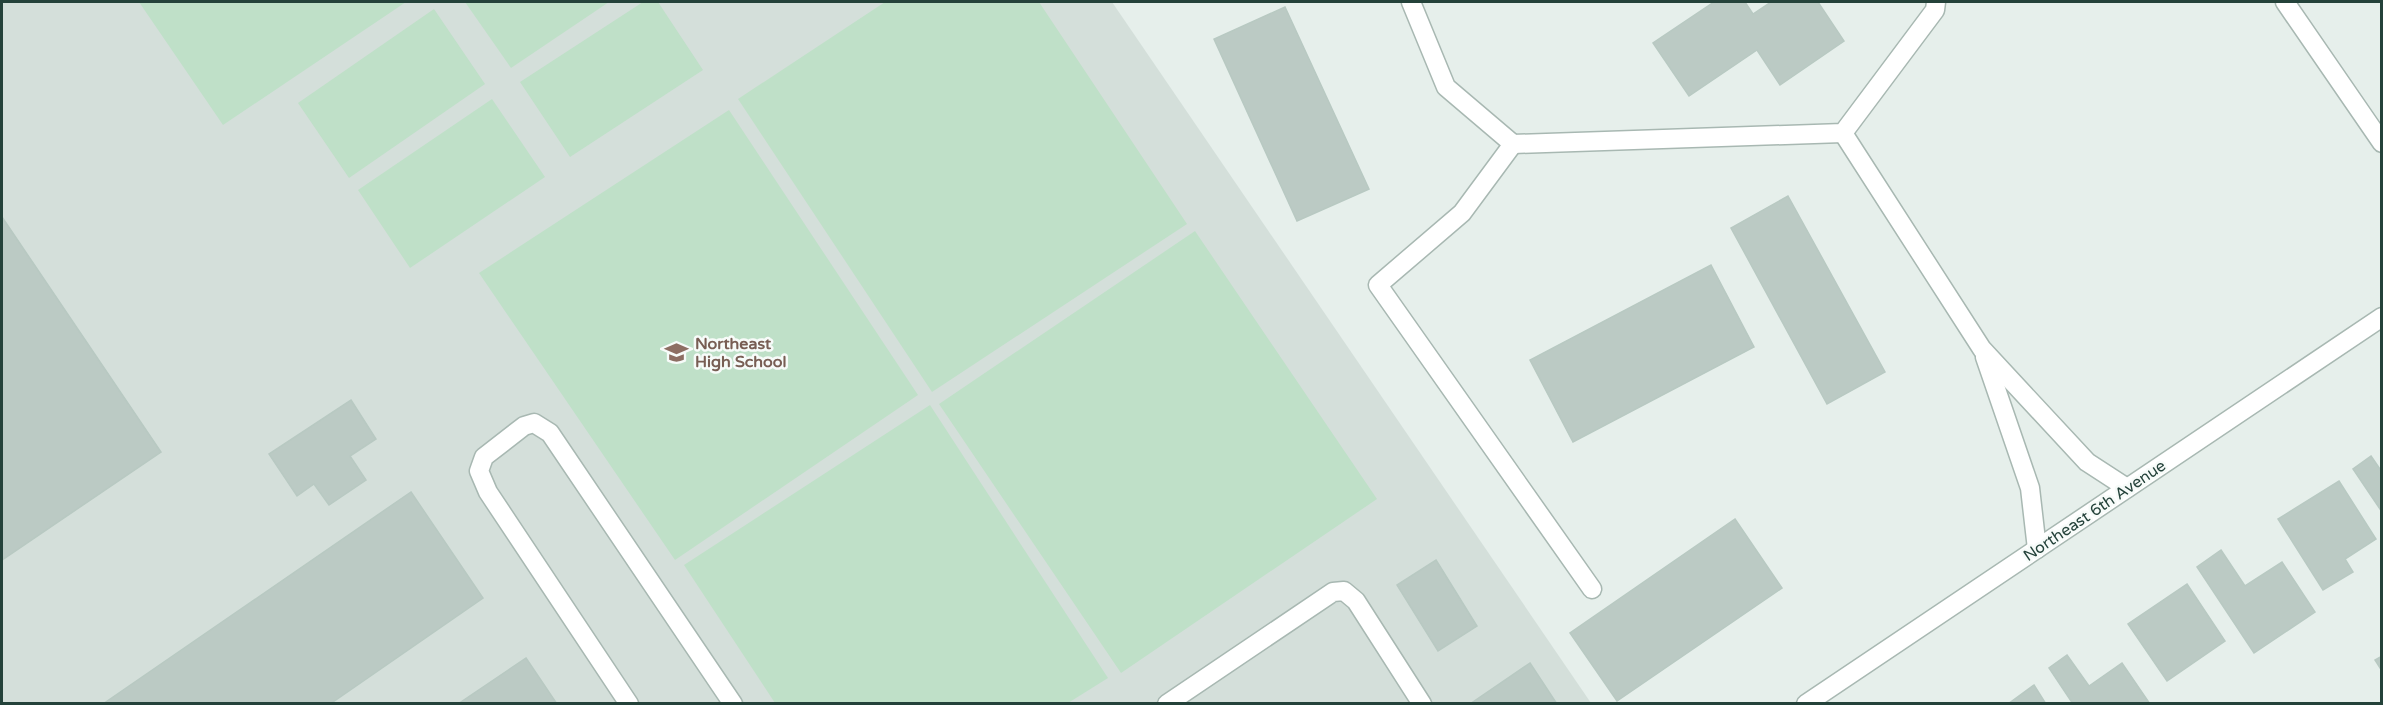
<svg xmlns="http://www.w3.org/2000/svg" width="2383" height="705" viewBox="0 0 2383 705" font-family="'Varela Round',sans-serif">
<rect width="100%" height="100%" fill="#e6efeb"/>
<!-- built -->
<polygon fill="#d4dfda" points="2,2 1112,2 1591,703 2,703"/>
<!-- green -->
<g fill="#bfe0c8">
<polygon points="139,2 406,2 223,125"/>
<polygon points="465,2 609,2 511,68"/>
<polygon points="643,2 658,2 703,70 570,157 520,82"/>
<polygon points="885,2 1039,2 1187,224 932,392 738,99"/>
<polygon points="434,9 485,84 349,178 298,103"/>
<polygon points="492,99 545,177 410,268 358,190"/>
<polygon points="729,110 918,395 675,560 479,273"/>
<polygon points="1195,231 1377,499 1121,673 939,404"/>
<polygon points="930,405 1108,678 1068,703 775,703 684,565"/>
</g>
<!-- building -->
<g fill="#bbcac4" stroke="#b8c9c2" stroke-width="1.5">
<polygon points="1714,2 1745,2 1753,14 1771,2 1818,2 1844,41 1780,85 1757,50 1689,96 1653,43"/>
<polygon points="1285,7 1369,189 1297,221 1214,39"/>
<polygon points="1788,196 1885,372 1827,404 1731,228"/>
<polygon points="2,217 161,452 2,560"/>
<polygon points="1711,265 1754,347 1573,442 1530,360"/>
<polygon points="351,400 376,439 350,456 366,480 329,505 314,484 297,496 269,454"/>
<polygon points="2371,456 2382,472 2382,512 2353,469"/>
<polygon points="2339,481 2376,539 2345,559 2353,572 2323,590 2278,519"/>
<polygon points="411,492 483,598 330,704 103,704"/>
<polygon points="1735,519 1782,588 1617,701 1570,633"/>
<polygon points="2221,550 2245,586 2282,562 2315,612 2254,653 2197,567"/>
<polygon points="1436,560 1477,626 1438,651 1397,585"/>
<polygon points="2187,584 2225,641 2167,681 2128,624"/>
<polygon points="2067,655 2089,686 2122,663 2150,704 2073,704 2049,668"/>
<polygon points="2382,656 2382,671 2375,660"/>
<polygon points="526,658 557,704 458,704"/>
<polygon points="1530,663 1557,704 1470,704"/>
<polygon points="2034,685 2046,704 2008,704"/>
</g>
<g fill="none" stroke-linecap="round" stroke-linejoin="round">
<defs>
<g id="service">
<polyline points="1411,2 1446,87 1513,144 1843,133 1935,10 1936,2"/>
<polyline points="2285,2 2382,143"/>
<polyline points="1843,133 1982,349 2087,462 2127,488"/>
<polyline points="1513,144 1462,213 1378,285 1592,589"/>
<polyline points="1985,357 2030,488 2037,549"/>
<polyline points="629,704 488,492 479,471 484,457 524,426 534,423 550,433 733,704"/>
<polyline points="1167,704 1333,592 1344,591 1356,601 1422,704"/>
</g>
<polyline id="tertiary" points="1806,704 2382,317"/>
</defs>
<!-- service casing -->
<use href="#service" stroke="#a8b8b2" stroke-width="21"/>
<!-- tertiary casing -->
<use href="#tertiary" stroke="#a8b8b2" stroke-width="21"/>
<!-- service -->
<use href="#service" stroke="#fff" stroke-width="18"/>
<!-- tertiary -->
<use href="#tertiary" stroke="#fff" stroke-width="18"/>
</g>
<!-- icons -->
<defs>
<symbol id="school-bare" viewBox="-9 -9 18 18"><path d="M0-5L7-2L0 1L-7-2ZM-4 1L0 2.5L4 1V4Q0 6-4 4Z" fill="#8d6e63" stroke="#f7fbf9" stroke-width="2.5" paint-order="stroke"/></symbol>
</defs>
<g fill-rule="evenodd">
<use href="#school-bare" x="660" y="336" width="33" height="33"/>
</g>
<g text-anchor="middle" stroke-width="5" stroke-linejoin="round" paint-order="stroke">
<!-- education labels -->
<g font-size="16" font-weight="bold" fill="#785e54" stroke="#f7fbf9" text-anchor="start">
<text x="695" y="349">Northeast<tspan x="695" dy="18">High School</tspan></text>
</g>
<!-- street labels -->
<g font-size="16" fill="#24423a" stroke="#f7fbf9">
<text transform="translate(2094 510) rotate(-34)" y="6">Northeast 6th Avenue</text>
</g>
</g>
<!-- border -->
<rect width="2383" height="705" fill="none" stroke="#24423a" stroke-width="6"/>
</svg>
